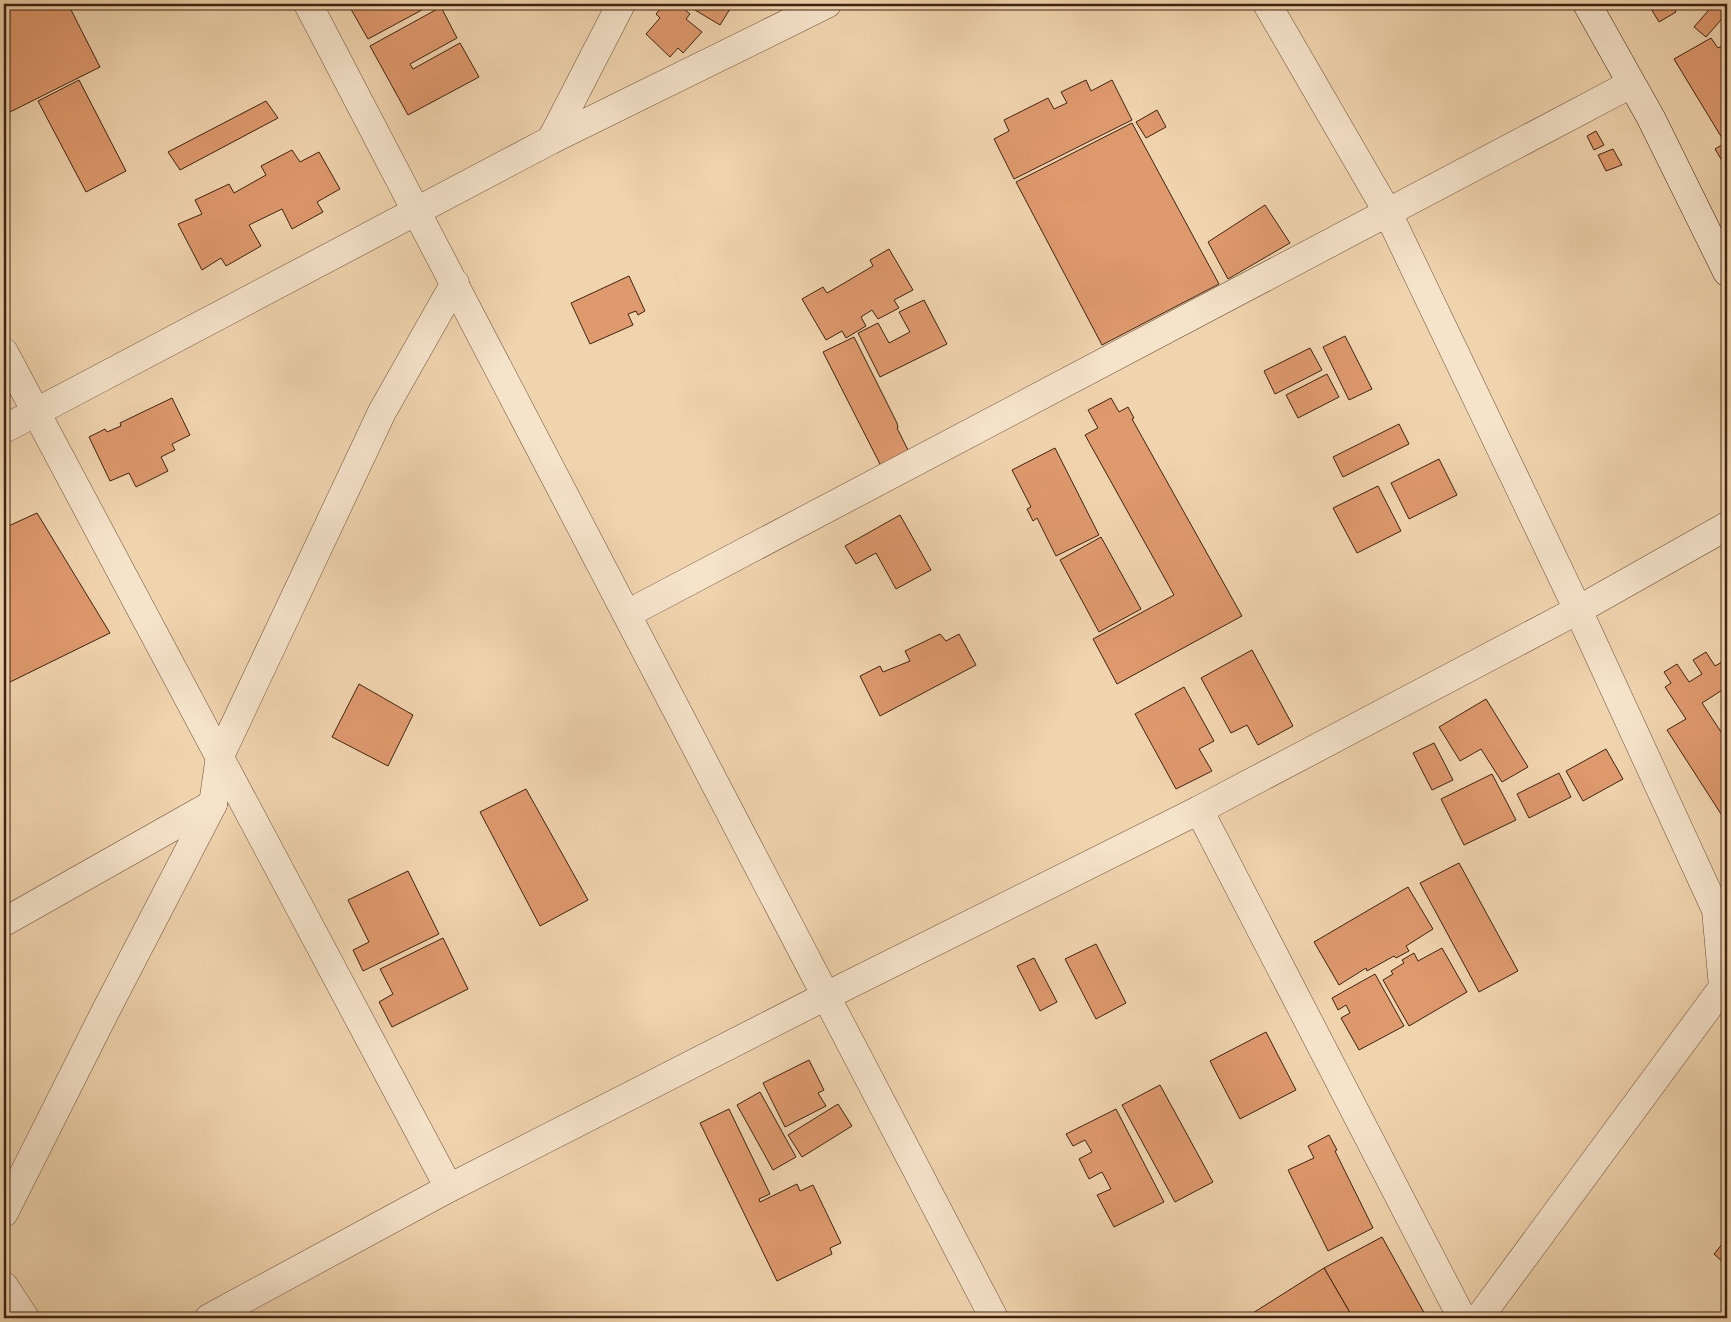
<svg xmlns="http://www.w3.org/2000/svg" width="1731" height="1322" viewBox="0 0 1731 1322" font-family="Alegreya,serif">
<rect width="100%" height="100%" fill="#f0d4ae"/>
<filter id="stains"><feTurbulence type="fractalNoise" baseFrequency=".004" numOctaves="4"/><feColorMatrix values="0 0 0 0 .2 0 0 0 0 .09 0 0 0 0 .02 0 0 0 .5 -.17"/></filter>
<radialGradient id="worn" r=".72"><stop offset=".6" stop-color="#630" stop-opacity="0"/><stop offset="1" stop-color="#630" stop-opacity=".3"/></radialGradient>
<!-- building -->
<g fill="#de996d" stroke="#3e2311">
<polygon points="4,4 68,4 100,67 4,115"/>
<polygon points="348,4 433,4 368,39"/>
<polygon points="664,4 678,4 690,14 686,19 702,32 683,53 678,48 670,57 646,34 660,18 656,14"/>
<polygon points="685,4 733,4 720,25"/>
<polygon points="1654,4 1672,4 1676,12 1659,22 1650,7"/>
<polygon points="1714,4 1725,4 1727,6 1727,13 1706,37 1694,27"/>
<polygon points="441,7 457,38 410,64 413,69 460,43 479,77 408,115 370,46"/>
<polygon points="1711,38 1718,48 1727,43 1727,169 1715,149 1725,143 1674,59"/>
<polygon points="79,80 126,171 86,192 38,101"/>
<polygon points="1086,80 1091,91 1112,80 1132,120 1014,179 994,139 1009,131 1004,120 1048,98 1054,109 1067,103 1061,92"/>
<polygon points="266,101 278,118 180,170 168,152"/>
<polygon points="1157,110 1166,127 1146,138 1136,122"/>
<polygon points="1132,123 1219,284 1102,345 1016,182"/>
<polygon points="1596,131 1604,145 1594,150 1587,136"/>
<polygon points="1613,149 1622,165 1606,171 1598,155"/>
<polygon points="292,150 300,162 319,152 340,189 317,202 323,212 292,229 282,209 249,225 261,246 226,266 221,258 202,270 178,224 202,214 195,200 229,184 234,193 266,175 261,166"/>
<polygon points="1265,205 1290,243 1228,279 1208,242"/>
<polygon points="889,249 913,290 894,300 899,308 878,319 872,310 861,317 866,326 846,338 842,331 826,340 802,299 823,287 827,293 846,282 873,266 870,260"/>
<polygon points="629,276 645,311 638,315 636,311 628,314 633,325 590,344 571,303"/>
<polygon points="924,300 947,344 880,377 858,333 878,323 889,343 910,332 899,312"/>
<polygon points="1345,336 1372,389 1349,400 1323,347"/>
<polygon points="854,337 897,423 898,428 897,428 909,452 881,466 823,352"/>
<polygon points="1310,348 1322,370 1275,394 1264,371"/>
<polygon points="1327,374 1339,397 1298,418 1286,395"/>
<polygon points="172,398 190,435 172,444 175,450 161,457 168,471 136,487 129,473 110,481 89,437 105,429 107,432 121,426 120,423"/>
<polygon points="1111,398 1119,412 1128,407 1134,418 1132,419 1242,616 1117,684 1093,639 1174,595 1085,435 1098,428 1088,410"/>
<polygon points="1399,424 1409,444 1343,477 1333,457"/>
<polygon points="1055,448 1099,535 1056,556 1037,518 1033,521 1027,509 1031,507 1012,470"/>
<polygon points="1439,459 1457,495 1409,519 1391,483"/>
<polygon points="1378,486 1401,531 1357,553 1333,508"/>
<polygon points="37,513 110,633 4,685 4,528"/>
<polygon points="900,515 931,570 896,589 876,553 856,564 845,546"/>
<polygon points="1101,537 1141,609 1099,632 1060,560"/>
<polygon points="940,634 946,641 959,634 976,665 880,716 860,676 880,666 883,672 910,661 905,651"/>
<polygon points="1252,650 1293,726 1258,745 1247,725 1231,733 1201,678"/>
<polygon points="1706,652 1715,666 1727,659 1727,687 1702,703 1727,741 1727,811 1721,814 1667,730 1686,719 1665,687 1671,683 1664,672 1677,664 1689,682 1702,674 1693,660"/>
<polygon points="359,684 413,715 388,766 332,737"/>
<polygon points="1184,687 1214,741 1199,749 1212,771 1176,789 1135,714"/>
<polygon points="1486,699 1528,767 1502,782 1481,749 1460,761 1439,727"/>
<polygon points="1434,743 1453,780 1432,790 1413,753"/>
<polygon points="1606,749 1623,779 1583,801 1566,771"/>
<polygon points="1559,773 1571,797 1529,818 1517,794"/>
<polygon points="1492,774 1516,820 1464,845 1441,799"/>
<polygon points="526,789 588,900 540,926 480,812"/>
<polygon points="1459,863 1518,971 1479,992 1420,883"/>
<polygon points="408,871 439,934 363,971 353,950 369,942 348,900"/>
<polygon points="1408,887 1433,929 1406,946 1409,951 1396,958 1394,956 1367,971 1366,968 1339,985 1314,942"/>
<polygon points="443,938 468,989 392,1027 379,1002 393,994 380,969"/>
<polygon points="1096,944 1126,1003 1096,1019 1065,959"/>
<polygon points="1442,948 1467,992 1409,1026 1383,980 1393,974 1391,971 1404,963 1402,960 1414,953 1418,961"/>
<polygon points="1034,958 1057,1002 1040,1011 1017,966"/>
<polygon points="1375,974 1404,1026 1359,1050 1341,1018 1350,1013 1346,1005 1338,1010 1332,998"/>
<polygon points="1266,1032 1296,1090 1240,1119 1210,1061"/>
<polygon points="809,1060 824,1090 818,1093 826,1106 785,1127 763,1083"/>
<polygon points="1160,1085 1213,1182 1175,1202 1122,1105"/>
<polygon points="760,1092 796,1157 773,1170 737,1105"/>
<polygon points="838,1104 852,1126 802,1157 788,1135"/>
<polygon points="729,1109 770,1194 759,1199 760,1202 797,1184 800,1191 813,1185 841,1243 830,1248 832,1254 777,1281 700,1123"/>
<polygon points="1116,1109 1164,1202 1114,1227 1097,1195 1111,1189 1102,1172 1089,1179 1079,1159 1092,1152 1085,1140 1073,1146 1066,1134"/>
<polygon points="1329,1135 1337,1150 1335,1151 1373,1228 1328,1251 1288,1170 1314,1158 1308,1146"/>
<polygon points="1382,1237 1427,1318 1353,1318 1324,1268"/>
<polygon points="1727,1238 1727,1266 1714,1254"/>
<polygon points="1324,1268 1353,1318 1245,1318"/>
</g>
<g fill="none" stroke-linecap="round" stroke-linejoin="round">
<defs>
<g id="street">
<polyline points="308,4 994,1318"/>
<polyline points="1267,4 1388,213 1578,610 1716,910 1723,987 1479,1318"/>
<polyline points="551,140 621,4"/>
<polyline points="4,352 449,1188"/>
<polyline points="4,429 551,140 827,4"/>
<polyline points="627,614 1631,84"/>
<polyline points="1199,810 1462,1318"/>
<polyline points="4,922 213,804"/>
<polyline points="4,1213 104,1014 213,804 220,756 382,412 455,283"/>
<polyline points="4,1286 25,1318"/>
<polyline points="209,1318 449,1188 826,996 1199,810 1578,610 1727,526"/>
</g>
<polyline id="secondary" points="1587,4 1651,118 1727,272"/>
</defs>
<!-- street casing -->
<use href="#street" stroke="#6a4f38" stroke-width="29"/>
<!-- secondary casing -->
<use href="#secondary" stroke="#3e2311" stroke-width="29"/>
<!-- street -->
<use href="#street" stroke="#f5e3ca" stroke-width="28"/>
<!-- secondary -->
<use href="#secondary" stroke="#f5e3ca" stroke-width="28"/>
</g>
<!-- margin -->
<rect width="1731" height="1322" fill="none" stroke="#f0d4ae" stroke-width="20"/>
<rect x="5" y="5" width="1721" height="1312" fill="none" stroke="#3e2311" stroke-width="2.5"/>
<rect x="10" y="10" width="1711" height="1302" fill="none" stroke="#3e2311"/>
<rect width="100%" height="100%" filter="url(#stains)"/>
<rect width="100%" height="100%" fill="url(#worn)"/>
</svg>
